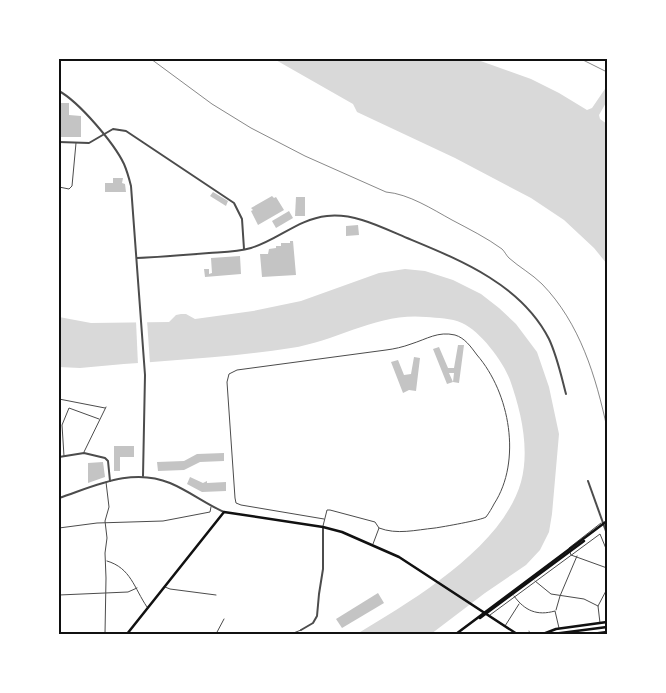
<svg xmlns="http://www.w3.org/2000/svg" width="666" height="693" viewBox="0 0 666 693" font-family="'Fira Sans',sans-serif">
<rect width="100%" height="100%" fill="#fff"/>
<!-- water -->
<g fill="#d9d9d9">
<polygon points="274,59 475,59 531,79 559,93 587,110 592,108 607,86 607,101 599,115 600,119 607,124 607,264 594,248 564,220 531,198 455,158 357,112 353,104"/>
<path d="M405,269L425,271L453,280L481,294L499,308L516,324L537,352L549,387L559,434L552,514L549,532L540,550L526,565L485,593L431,634H357C413,600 502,548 521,482C530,449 521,411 510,380C503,361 480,331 462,323C451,318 438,318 426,317C379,312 337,341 291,348C221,359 150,361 80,368L59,367V317L91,323L169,322L176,315L181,314H186L195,319L253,311L301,301L379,273Z"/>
</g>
<!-- pier -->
<polygon fill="#fff" points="147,320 150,364 138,365 136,321"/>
<!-- building -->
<g fill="#c4c4c4">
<polygon points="59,103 69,103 69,115 81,116 81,137 59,137"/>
<polygon points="113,178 123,178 122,183 125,184 126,192 105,192 105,183 113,183"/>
<polygon points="213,192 228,201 226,206 210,196"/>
<polygon points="272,196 274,198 276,197 284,210 258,225 251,211 253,210 251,208"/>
<polygon points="296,197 305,197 305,216 295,216"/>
<polygon points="289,211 293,218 276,228 272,221"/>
<polygon points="358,225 359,235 346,236 346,226"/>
<polygon points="290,241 293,241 296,275 262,277 260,254 268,254 269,249 276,248 276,246 281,246 281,243 290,243"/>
<polygon points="240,256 241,274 205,277 204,269 209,269 209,274 212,273 211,258"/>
<polygon points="458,345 464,345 459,383 453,382 454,373 449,373 453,382 447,384 433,349 439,347 448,368 454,368"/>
<polygon points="414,357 420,358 416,391 409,390 403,393 391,362 398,360 404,375 411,374"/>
<polygon points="114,446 134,446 134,457 120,457 120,471 114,471"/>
<polygon points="224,453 224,461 200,462 184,470 158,471 157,462 184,461 197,454"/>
<polygon points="103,462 105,477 88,483 88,463"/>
<polygon points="190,477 203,483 207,481 207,483 226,482 226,491 202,492 187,484"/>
<polygon points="378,593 384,603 342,628 336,619"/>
</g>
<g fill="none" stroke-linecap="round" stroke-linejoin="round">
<!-- path -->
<g stroke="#111" stroke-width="0.5">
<path d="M151,59L212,104L251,128L305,156L386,192C409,194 432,209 452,220C469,229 487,238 502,249C505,252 506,255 509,258C519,267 532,274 542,284C580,323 596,377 607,428"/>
<polyline points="581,59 607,72"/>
<polyline points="529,631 530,634"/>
</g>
<!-- minor -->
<g stroke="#4c4c4c" stroke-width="1">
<polyline points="59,187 69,189 72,186 76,143"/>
<polyline points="59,399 105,408"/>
<polyline points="84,452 106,407"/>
<polyline points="64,456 62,425 69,408 99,419"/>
<path d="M324,519L241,505L236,503L235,498L227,382L229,374L237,370L386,350C394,349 403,347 411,344C427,339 438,331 455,335C465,338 471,347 477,355C510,393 522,461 494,504C492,508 489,513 486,517C482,520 442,527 435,528C415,530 397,535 379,528"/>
<polyline points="323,526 327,510 330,510 375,522 379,528 373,544"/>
<polyline points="59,528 97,523 163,521 210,512 211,507"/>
<polyline points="569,548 601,523"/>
<polyline points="570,552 571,555 607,568"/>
<path d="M107,561C131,568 134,588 147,607"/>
<polyline points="535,581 551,594 584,599 598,606"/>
<polyline points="165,587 170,589 216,595"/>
<polyline points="59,595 128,592 137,588"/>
<path d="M514,596C525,611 537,616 555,611L559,628"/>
<polyline points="556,610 560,596 577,556"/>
<polyline points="490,615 600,534 607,551"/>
<polyline points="600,623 598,606 607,589"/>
<polyline points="505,626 519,604"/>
<polyline points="59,633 82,633 98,634"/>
<polyline points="105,634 106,578 105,553 107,538 105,521 109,507 106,482"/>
<polyline points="216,634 224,619"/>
<polyline points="291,634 301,630"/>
</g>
<!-- tertiary -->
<g stroke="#4c4c4c" stroke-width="2">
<path d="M59,91C79,102 114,143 124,164C127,171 129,178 131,186L145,375L143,476"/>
<polyline points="59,142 89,143 113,129 126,131 234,203 242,219 244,249"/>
<path d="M137,258C161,257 185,255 209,253C223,252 237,252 251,248C278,240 298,219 327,216C355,213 381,227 407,238C460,260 521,284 549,339C557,356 561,375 566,394"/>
<polyline points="59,457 84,453 105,458 108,461 110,481"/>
<polyline points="588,481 607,534"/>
<path d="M59,498C95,486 132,467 170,483C189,491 206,504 224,512"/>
<polyline points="301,630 313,623 317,616 319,594 323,569 323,527"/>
</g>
<!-- primary -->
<g stroke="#111" stroke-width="2.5">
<polyline points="127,634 224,512 323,527 342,532 399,557 517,634"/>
<polyline points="543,634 556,629 607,622"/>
<polyline points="553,634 607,627"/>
<polyline points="592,634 607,632"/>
</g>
<!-- motorway -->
<g stroke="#111" stroke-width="2.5">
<polyline points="480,618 584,541"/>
<polyline points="456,634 607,521"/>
</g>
</g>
<!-- border -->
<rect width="666" height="693" fill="none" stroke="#ffffff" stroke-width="120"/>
<rect x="60" y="60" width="546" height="573" fill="none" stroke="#111" stroke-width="2"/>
</svg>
